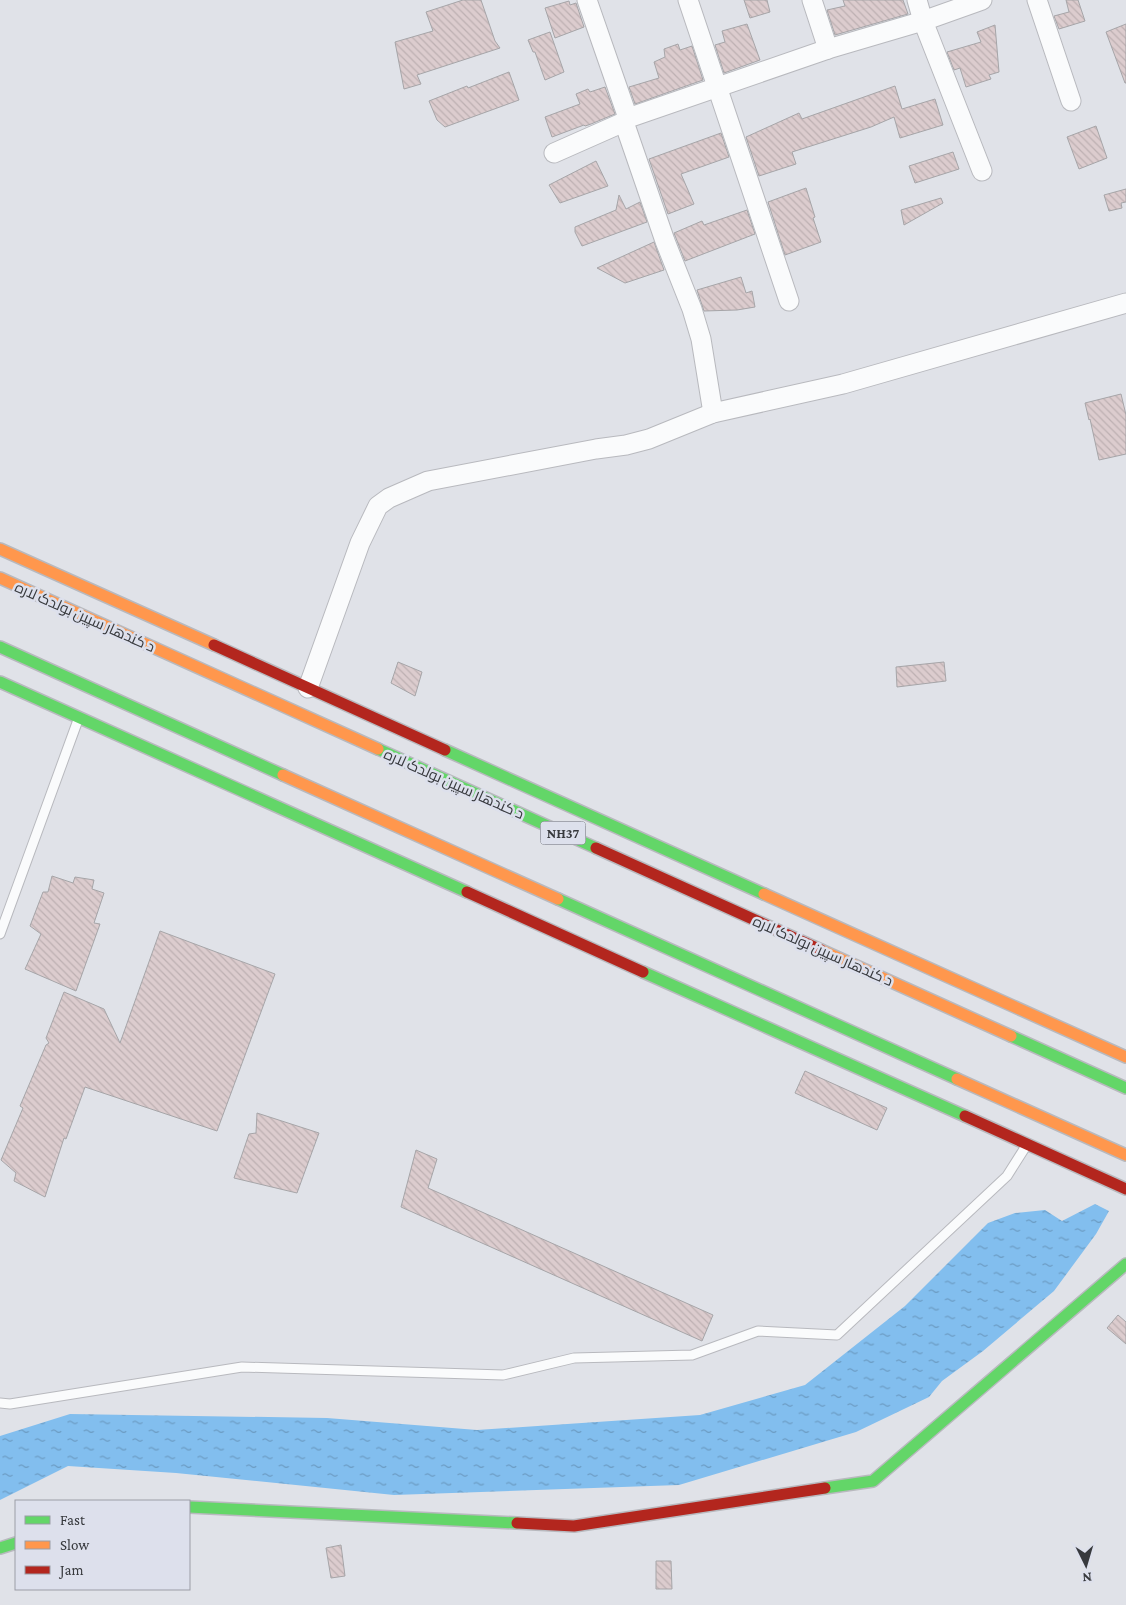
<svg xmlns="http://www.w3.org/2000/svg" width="1126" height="1605" viewBox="0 0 1126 1605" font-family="'Crimson Pro',Cairo,serif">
<defs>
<pattern id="water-ripples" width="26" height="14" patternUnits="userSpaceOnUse" patternTransform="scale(1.25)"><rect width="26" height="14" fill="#82beee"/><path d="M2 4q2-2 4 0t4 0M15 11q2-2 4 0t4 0" fill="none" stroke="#6b9bc2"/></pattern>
<pattern id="building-back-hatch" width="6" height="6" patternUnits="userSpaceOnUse" patternTransform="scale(1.25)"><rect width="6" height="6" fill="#dcccce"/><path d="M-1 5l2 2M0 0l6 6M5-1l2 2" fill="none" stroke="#bdb0b2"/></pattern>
</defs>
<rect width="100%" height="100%" fill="#e0e2e8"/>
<!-- water -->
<polygon fill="url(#water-ripples)" points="1095,1204 1109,1211 1096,1234 1054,1291 983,1351 942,1381 929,1397 856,1432 679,1485 394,1495 176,1473 68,1466 0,1500 0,1436 70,1414 327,1418 477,1430 700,1415 805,1385 905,1306 988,1223 1015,1213 1045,1210 1062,1221"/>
<!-- building -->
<g fill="url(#building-back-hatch)" stroke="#a6a5a8">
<polygon points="463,0 481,0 495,41 500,48 417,75 421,84 404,89 395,42 433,31 426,12"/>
<polygon points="744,0 767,0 770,12 750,18"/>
<polygon points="843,0 903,0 908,14 835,35 827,10 845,6"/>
<polygon points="1066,0 1078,0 1085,21 1059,29 1054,16 1069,12"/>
<polygon points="569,1 570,5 576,3 584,27 555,38 545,8"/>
<polygon points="747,24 760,60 724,73 715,45 725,42 722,31"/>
<polygon points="1126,24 1126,83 1125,83 1106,32"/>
<polygon points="995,25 999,72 989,75 991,79 966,87 960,68 954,70 947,52 981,42 977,32"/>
<polygon points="550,32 564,72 545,80 535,52 533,52 528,40"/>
<polygon points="678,44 680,50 692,46 703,80 635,104 629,87 659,78 654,62 665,57 664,49"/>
<polygon points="509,72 519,100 445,127 437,120 429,101 467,86 468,88"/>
<polygon points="895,86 902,109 935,99 943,125 900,138 894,117 871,127 792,152 796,164 759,176 746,137 799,113 802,119"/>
<polygon points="605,87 615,114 591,124 585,126 584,125 552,137 545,117 580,104 576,94 588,89 590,92"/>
<polygon points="1096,126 1107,158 1079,169 1067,137"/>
<polygon points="721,133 729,157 681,174 694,204 668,214 649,159"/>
<polygon points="953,152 959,169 915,183 909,166"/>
<polygon points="596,161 608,186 560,203 549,185"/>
<polygon points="806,188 815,217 813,218 821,242 785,255 768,202"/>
<polygon points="1126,189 1126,202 1121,203 1122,208 1109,211 1104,195"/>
<polygon points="619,195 626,209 640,202 647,222 582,246 575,232 575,227 616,210"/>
<polygon points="941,198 943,203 904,225 901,210"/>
<polygon points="747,210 755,234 685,261 674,233 702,221 704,225"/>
<polygon points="654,242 664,270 625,283 597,268"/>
<polygon points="741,277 746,293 752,291 755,307 737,310 704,311 697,290"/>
<polygon points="1121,394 1126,415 1126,454 1099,460 1090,419 1089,420 1085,403"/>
<polygon points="398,662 422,672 415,696 391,683"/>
<polygon points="944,662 946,681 897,687 896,667"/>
<polygon points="52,876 73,883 75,877 94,880 92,889 104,893 94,923 100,924 76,991 25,969 41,934 30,926 43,892 48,892"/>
<polygon points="160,931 275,974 217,1131 85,1087 66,1139 64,1138 45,1197 14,1181 16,1173 1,1160 23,1108 20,1106 46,1045 49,1043 46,1038 64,992 104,1009 120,1043"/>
<polygon points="805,1071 887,1108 877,1130 795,1093"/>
<polygon points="257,1113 319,1133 297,1193 234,1178 249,1134 256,1133"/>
<polygon points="416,1150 437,1159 428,1188 713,1315 702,1341 401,1207"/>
<polygon points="1118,1315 1126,1322 1126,1344 1107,1328"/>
<polygon points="341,1545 345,1576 331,1578 326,1548"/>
<polygon points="656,1561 671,1561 672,1589 656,1589"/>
</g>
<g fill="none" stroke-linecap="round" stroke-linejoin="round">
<defs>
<g id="lane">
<polyline points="0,934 78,720"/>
<polyline points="0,1403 10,1404 242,1367 503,1375 574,1358 692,1355 758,1331 837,1335 1007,1176 1026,1146"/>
</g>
<g id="street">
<polyline points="587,0 628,118"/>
<polyline points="688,0 789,301"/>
<polyline points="812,0 828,49"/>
<polyline points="917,0 923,21 982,171"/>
<polyline points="1037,0 1071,101"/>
<polyline points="624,122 665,241 692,309 701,339 713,413"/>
<polyline points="554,153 624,122 628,118 828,49 923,21 982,0"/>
<polyline points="308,688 360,543 378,506 389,498 428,481 596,449 626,445 649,439 713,413 843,384 1126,303"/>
</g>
<g id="fast">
<polyline points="0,647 283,775"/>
<polyline points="0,682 467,892"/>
<polyline points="378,749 596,848"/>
<polyline points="445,750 764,894"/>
<polyline points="558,899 957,1079"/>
<polyline points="643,972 965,1116"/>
<polyline points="1011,1036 1126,1088"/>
<polyline points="825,1488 873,1481 1126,1264"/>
<polyline points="189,1507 517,1523"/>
<polyline points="0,1548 16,1543"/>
</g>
<g id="slow">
<polyline points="0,549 214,645"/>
<polyline points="0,578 378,749"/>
<polyline points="283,775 558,899"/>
<polyline points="764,894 1126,1057"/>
<polyline points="821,950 1011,1036"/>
<polyline points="957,1079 1126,1155"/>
</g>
<g id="jam">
<polyline points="214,645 445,750"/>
<polyline points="596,848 821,950"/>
<polyline points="467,892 643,972"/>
<polyline points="965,1116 1126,1189"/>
<polyline points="517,1523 574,1526 825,1488"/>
</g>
</defs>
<!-- lane casing -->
<use href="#lane" stroke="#b8b9be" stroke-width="11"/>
<!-- street casing -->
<use href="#street" stroke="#b8b9be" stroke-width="21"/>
<!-- fast casing -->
<use href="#fast" stroke="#b8b9be" stroke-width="14"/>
<!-- slow casing -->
<use href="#slow" stroke="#b8b9be" stroke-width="14"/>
<!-- jam casing -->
<use href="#jam" stroke="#b8b9be" stroke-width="14"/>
<!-- lane -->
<use href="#lane" stroke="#fafbfc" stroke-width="9"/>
<!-- street -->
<use href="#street" stroke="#fafbfc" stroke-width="19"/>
<!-- fast -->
<use href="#fast" stroke="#63d668" stroke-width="11"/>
<!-- slow -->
<use href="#slow" stroke="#ff974d" stroke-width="11"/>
<!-- jam -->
<use href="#jam" stroke="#b3261e" stroke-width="11"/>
</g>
<g text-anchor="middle" stroke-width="5" stroke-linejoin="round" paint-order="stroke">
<!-- shield labels -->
<rect fill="#dde0ec" stroke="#696b72" stroke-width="1" x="540.5" y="821.5" width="45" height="23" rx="4"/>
<g font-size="14" font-weight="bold" fill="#37393d">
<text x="563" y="838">NH37</text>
</g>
<!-- street labels -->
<g font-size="15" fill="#37393d" stroke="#dde0ec">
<text transform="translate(85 617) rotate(24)" y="5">د کندهار سپین بولدک لاره</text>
<text transform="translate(454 784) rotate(24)" y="5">د کندهار سپین بولدک لاره</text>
<text transform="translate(823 951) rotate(24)" y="5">د کندهار سپین بولدک لاره</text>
</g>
</g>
<!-- legend -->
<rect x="15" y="1500" width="175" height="90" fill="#dde0ec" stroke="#9b9da6"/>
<rect x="25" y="1516" width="25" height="8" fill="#63d668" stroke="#9b9da6"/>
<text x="60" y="1525" font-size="15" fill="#37393d">Fast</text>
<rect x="25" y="1541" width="25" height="8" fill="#ff974d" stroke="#9b9da6"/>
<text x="60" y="1550" font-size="15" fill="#37393d">Slow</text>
<rect x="25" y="1566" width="25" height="8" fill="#b3261e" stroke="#9b9da6"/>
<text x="60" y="1575" font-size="15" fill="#37393d">Jam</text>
<!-- north arrow -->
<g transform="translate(1086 1565) rotate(175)" stroke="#dde0ec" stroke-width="4" paint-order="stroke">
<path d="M0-4L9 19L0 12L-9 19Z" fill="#37393d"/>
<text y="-8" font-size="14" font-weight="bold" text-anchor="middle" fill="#37393d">N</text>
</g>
</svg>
